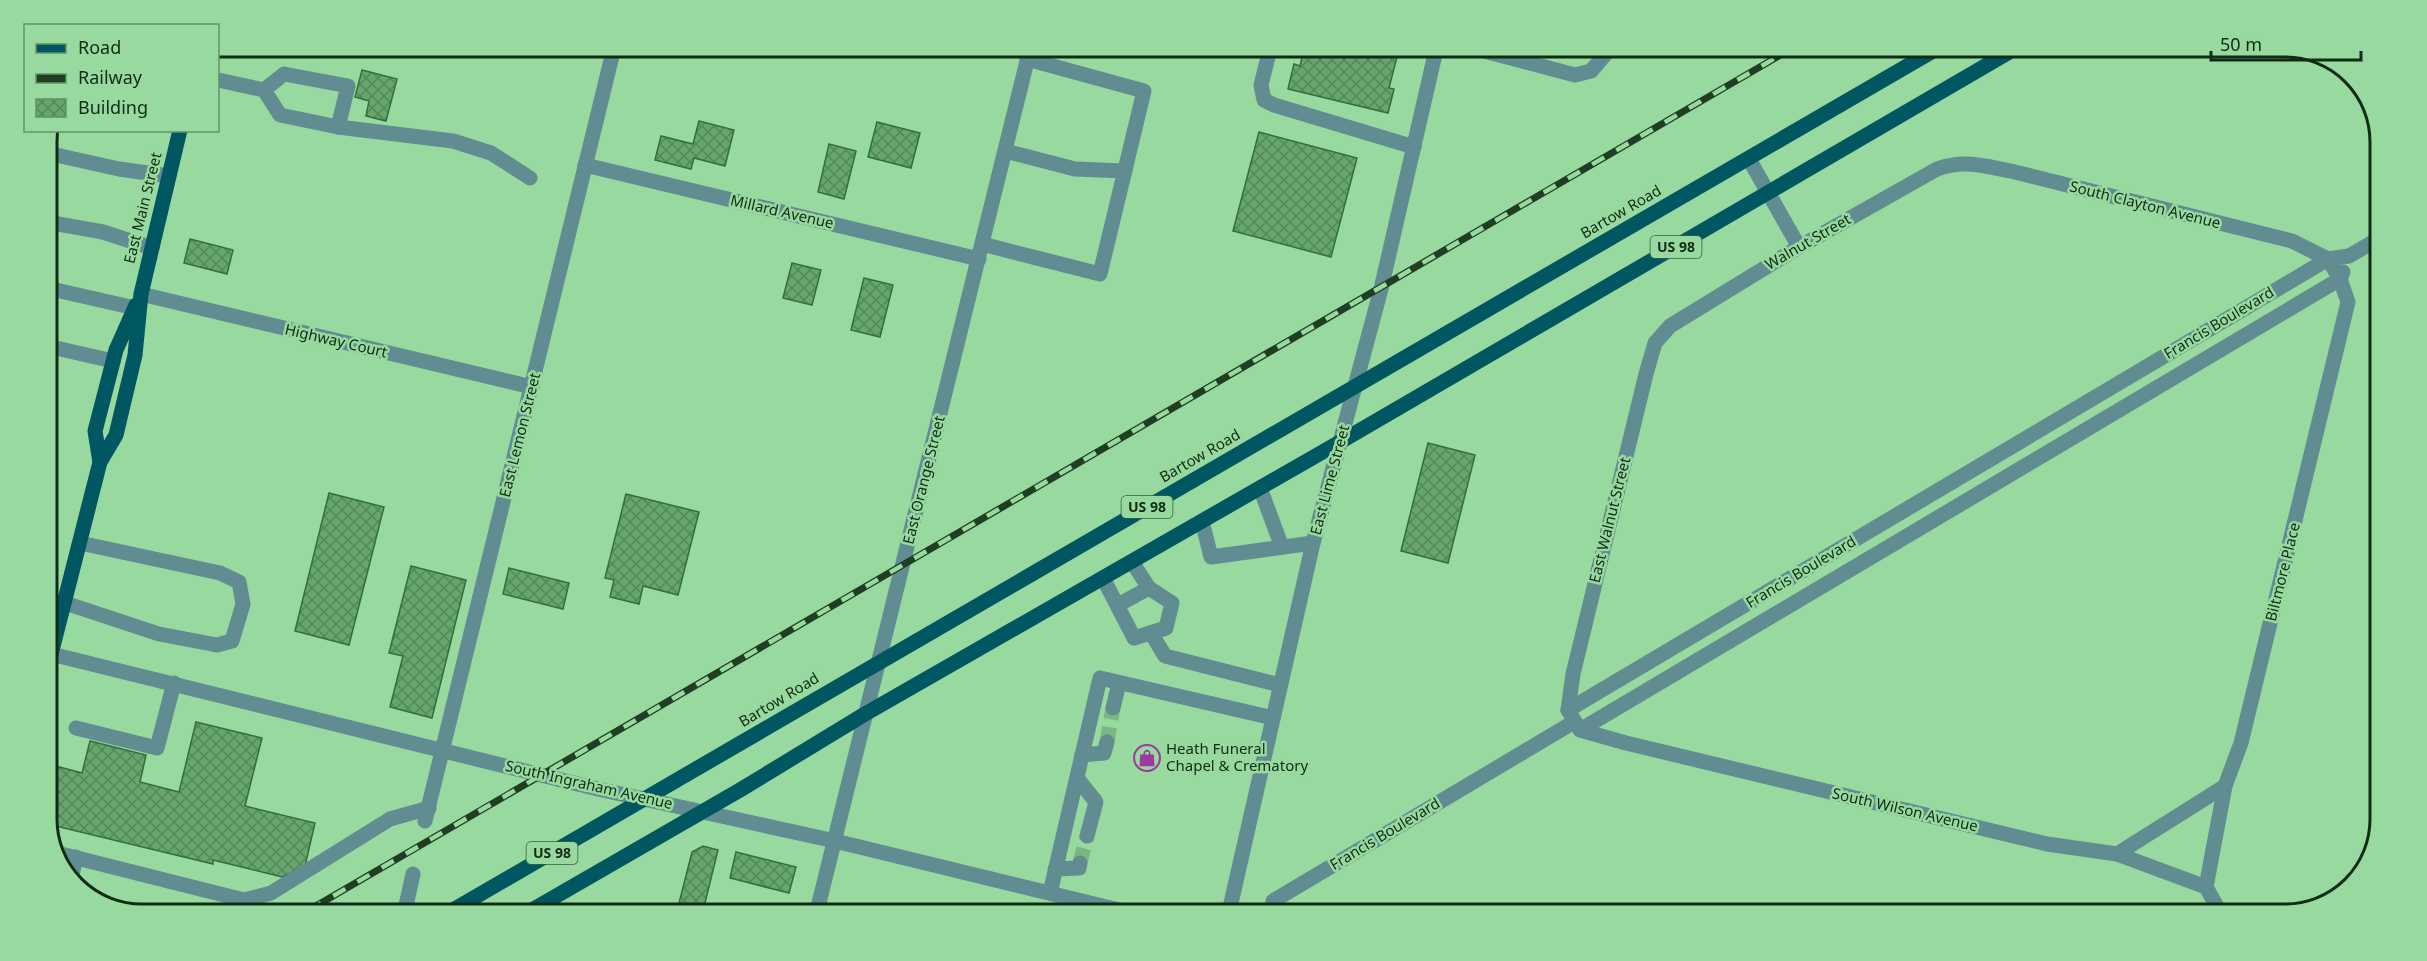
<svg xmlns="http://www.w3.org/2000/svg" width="2427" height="961" viewBox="0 0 2427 961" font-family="'Noto Sans',sans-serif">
<defs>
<pattern id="building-cross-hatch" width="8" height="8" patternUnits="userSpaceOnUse" patternTransform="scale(1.5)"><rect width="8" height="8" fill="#66a66e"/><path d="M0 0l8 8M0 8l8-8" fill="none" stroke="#538759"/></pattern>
</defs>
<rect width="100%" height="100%" fill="#97d99e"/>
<!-- building -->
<g fill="url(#building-cross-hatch)" stroke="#30703b" stroke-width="1.5">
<polygon points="1304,49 1399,49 1389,88 1394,89 1388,113 1288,89 1294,64 1300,66"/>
<polygon points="362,70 397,79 386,121 366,116 369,101 355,97"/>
<polygon points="699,121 734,130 725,166 694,158 691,169 655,160 661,136 693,144"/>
<polygon points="877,122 920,133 911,168 868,157"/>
<polygon points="1259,132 1357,158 1331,257 1233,231"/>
<polygon points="829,144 856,151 844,199 818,192"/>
<polygon points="190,239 233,250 227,274 184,263"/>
<polygon points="792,263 821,270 812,305 783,298"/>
<polygon points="864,278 893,285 880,337 851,330"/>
<polygon points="1428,443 1475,455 1448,563 1401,551"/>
<polygon points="329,493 384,507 349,645 295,631"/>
<polygon points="626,494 699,512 678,595 643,586 639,604 610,597 614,580 605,578"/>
<polygon points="411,566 466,580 432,718 390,707 403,656 389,653"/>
<polygon points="509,568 569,583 563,609 503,594"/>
<polygon points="196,722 262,738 245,806 315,823 305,866 282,877 213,860 213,864 47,824 47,788 52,765 82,773 90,741 146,755 140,782 179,792"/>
<polygon points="703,846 718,850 703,911 677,911 692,852"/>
<polygon points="736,852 796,867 789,893 730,878"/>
</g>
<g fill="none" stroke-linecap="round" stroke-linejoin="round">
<!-- minor-tunnel -->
<g stroke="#7cb683" stroke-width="15" stroke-dasharray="15 8" stroke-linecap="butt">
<polyline points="1107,742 1113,708"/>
<polyline points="1080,863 1087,836"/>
</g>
<!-- minor -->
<g stroke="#618c92" stroke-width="15">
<polyline points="1270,49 1261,85 1264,100 1274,105 1414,147"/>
<polyline points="1480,50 1575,75 1591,71 1609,50"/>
<polyline points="218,80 264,90 284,74 348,86 338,127 280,115 264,90"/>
<polyline points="338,127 453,141 491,153 530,178"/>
<polyline points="1005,151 1075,169 1125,171"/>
<polyline points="47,153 119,169 169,176"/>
<polyline points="1749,159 1799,247"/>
<polyline points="585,165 979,259"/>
<polyline points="47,222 103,232 152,248"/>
<polyline points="982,244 1100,274 1144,91 1027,59"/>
<polyline points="47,288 135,308"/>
<polyline points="141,294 532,387"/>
<polyline points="47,346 113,361"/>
<polyline points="1260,488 1282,547"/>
<polyline points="1202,521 1211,557 1313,543"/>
<polyline points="1103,578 1134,638 1166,628 1172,603 1149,588 1132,562"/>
<polyline points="65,603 159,634 217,645 232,641 243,604 239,582 220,573 80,543"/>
<polyline points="1118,605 1149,588"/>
<polyline points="1151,633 1165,656 1280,685"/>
<polyline points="47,653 598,789 835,841 1127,912"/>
<polyline points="1113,708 1119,683"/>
<path d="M1568,710L1573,674L1646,374L1655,343L1670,326L1799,247L1937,169C1964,159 1984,166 2011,171L2292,241L2328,259L2340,279L2348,302L2241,743L2225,786L2206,887L2221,914"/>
<polyline points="1568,710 2328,259 2349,256 2380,238"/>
<polyline points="1568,710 1580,730 1626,743 2047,844 2117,854 2225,786"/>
<polyline points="76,728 157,748 174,683"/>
<polyline points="1580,730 2340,279 2343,272"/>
<polyline points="1082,755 1104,753 1107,742"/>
<polyline points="1077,778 1096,802 1087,836"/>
<polyline points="425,821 614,48"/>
<polyline points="57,853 244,900"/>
<polyline points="2117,854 2206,887"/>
<polyline points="1055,869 1079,868 1080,863"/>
<polyline points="71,880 76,857"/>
<polyline points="1050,893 1100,678 1273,718"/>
<polyline points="1273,901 1574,722"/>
<polyline points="229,910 244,900 271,893 390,819 429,808"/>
<polyline points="405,910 413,874"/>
<polyline points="817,911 1030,49"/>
<polyline points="1229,912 1313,543 1381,289 1436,50"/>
</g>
<!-- major -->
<g stroke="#005761" stroke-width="15">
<polyline points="100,462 95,431 116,350 136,305"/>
<polyline points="47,670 100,462 116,435 135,355 141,294 180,130"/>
<polyline points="453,910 1933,51"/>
<polyline points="532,910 740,790 865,714 1340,442 2011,51"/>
</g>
<defs>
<polyline id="rail" points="309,910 1789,50"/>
</defs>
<!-- rail casing -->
<use href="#rail" stroke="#1f3e23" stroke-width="7"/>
<!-- rail -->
<use href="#rail" stroke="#97d99e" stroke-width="4.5" stroke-dasharray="14" stroke-linecap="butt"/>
</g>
<!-- icons -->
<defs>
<symbol id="shop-ring" viewBox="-11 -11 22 22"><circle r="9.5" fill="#97d99e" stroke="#9e3a9f" stroke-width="1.5"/><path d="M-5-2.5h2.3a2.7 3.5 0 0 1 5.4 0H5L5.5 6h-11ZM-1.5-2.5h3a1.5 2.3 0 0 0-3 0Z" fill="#9e3a9f"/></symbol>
</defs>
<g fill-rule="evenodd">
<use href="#shop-ring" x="1132" y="743" width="30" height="30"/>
</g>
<g text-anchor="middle" stroke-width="5" stroke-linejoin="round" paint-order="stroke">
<!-- shield labels -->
<g fill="#97d99e" stroke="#39603e" stroke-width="1.5">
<rect x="1650.5" y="236" width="51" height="22" rx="4.5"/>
<rect x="1121.5" y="496" width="51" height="22" rx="4.5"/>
<rect x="526.5" y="842" width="51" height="22" rx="4.5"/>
</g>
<g font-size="14" font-weight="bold" fill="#112c15">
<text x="1676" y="252">US 98</text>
<text x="1147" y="512">US 98</text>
<text x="552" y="858">US 98</text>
</g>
<!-- street labels -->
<g font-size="15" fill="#112c15" stroke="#97d99e">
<text transform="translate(2145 205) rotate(14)" y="5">South Clayton Avenue</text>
<text transform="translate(143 208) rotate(-76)" y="5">East Main Street</text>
<text transform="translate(782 212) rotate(13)" y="5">Millard Avenue</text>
<text transform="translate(1621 212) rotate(-30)" y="5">Bartow Road</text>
<text transform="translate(1808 242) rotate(-30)" y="5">Walnut Street</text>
<text transform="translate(2219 323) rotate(-31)" y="5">Francis Boulevard</text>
<text transform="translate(336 341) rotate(13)" y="5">Highway Court</text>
<text transform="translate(520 435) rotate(-76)" y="5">East Lemon Street</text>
<text transform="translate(1200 456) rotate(-30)" y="5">Bartow Road</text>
<text transform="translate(924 480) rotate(-76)" y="5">East Orange Street</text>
<text transform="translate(1330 480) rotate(-75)" y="5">East Lime Street</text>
<text transform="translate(1610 520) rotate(-76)" y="5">East Walnut Street</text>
<text transform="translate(1801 572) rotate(-31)" y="5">Francis Boulevard</text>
<text transform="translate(2283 572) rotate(-76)" y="5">Biltmore Place</text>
<text transform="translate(779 700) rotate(-31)" y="5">Bartow Road</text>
<text transform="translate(589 785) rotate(13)" y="5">South Ingraham Avenue</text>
<text transform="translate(1905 810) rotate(13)" y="5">South Wilson Avenue</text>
<text transform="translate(1385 834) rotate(-31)" y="5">Francis Boulevard</text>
</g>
<!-- poi labels -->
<g font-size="15" fill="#112c15" stroke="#97d99e" text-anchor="start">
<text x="1166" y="754">Heath Funeral<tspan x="1166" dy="17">Chapel &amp; Crematory</tspan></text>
</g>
</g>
<!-- crop -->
<path d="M0 0H2427V961H0ZM142 57H2285A85 85 0 0 1 2370 142V819A85 85 0 0 1 2285 904H142A85 85 0 0 1 57 819V142A85 85 0 0 1 142 57Z" fill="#97d99e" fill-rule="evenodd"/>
<path fill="none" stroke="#112c15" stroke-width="3" d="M142 57H2285A85 85 0 0 1 2370 142V819A85 85 0 0 1 2285 904H142A85 85 0 0 1 57 819V142A85 85 0 0 1 142 57Z"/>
<!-- legend -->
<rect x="24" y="24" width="195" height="108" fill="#97d99e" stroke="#619467" stroke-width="1.5"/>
<rect x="36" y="44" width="30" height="9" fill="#005761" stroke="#619467" stroke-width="1.5"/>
<text x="78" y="54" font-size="18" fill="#112c15">Road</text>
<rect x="36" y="74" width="30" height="9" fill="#1f3e23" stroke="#619467" stroke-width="1.5"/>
<text x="78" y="84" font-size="18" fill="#112c15">Railway</text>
<rect x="36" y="99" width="30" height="18" fill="url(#building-cross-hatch)" stroke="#619467" stroke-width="1.5"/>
<text x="78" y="114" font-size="18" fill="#112c15">Building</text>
<!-- scale -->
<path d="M2211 51v9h150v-9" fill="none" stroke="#112c15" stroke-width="3"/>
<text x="2220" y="51" font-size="18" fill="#112c15" stroke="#97d99e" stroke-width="4.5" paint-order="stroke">50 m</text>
</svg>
